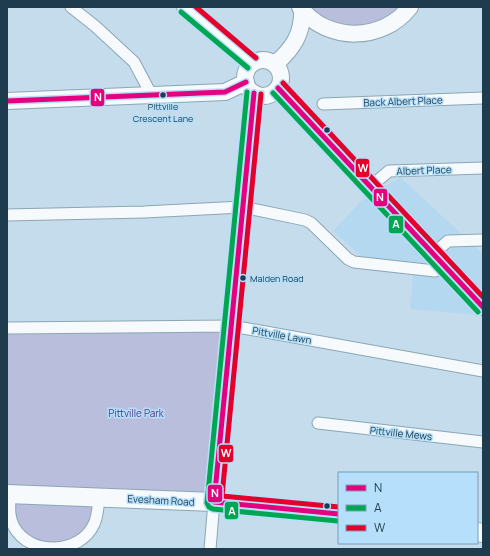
<svg xmlns="http://www.w3.org/2000/svg" width="490" height="556" viewBox="0 0 490 556" font-family="Manrope,sans-serif">
<rect width="100%" height="100%" fill="#c4dceb"/>
<!-- built -->
<polygon fill="#b4d8ef" points="401,178 483,254 483,317 480,315 410,309 413,273 367,261 333,231 367,195"/>
<!-- green -->
<g fill="#babedd">
<polygon points="307,7 403,7 372,27 335,26"/>
<polygon points="232,326 214,502 99,498 95,522 66,546 23,538 7,495 7,328"/>
</g>
<g fill="none" stroke-linecap="round" stroke-linejoin="round">
<defs>
<g id="street">
<polyline points="71,7 95,26 134,62 151,94"/>
<polyline points="323,104 483,98"/>
<polyline points="370,187 389,171 483,168"/>
<polyline points="7,215 144,212 242,207 305,220 311,223 348,259 354,262 435,271 443,264"/>
<polyline points="433,254 448,241 483,240"/>
<polyline points="7,328 232,326 483,371"/>
<polyline points="318,423 483,442"/>
<path d="M10,494C10,505 8,517 14,527C30,556 80,555 94,524C98,516 98,505 99,497"/>
<polyline points="210,549 214,502"/>
</g>
<g id="secondary">
<polyline points="185,7 252,63"/>
<path d="M300,7C327,43 383,42 410,7"/>
<circle cx="263" cy="78" r="18"/>
<path d="M275,64C293,49 303,33 302,10"/>
<polyline points="278,88 483,307"/>
<polyline points="7,101 225,92 246,82"/>
<polyline points="214,502 254,93"/>
</g>
<g id="primary">
<polyline points="7,494 214,502 339,514"/>
<polyline points="477,532 483,533"/>
</g>
</defs>
<!-- street casing -->
<use href="#street" stroke="#8ca6b5" stroke-width="13"/>
<!-- secondary casing -->
<use href="#secondary" stroke="#8ca6b5" stroke-width="18"/>
<!-- primary casing -->
<use href="#primary" stroke="#8ca6b5" stroke-width="20"/>
<!-- street -->
<use href="#street" stroke="#f6fafc" stroke-width="11"/>
<!-- secondary -->
<use href="#secondary" stroke="#f6fafc" stroke-width="16"/>
<!-- primary -->
<use href="#primary" stroke="#f6fafc" stroke-width="18"/>
<defs>
<g id="bus-1">
<polyline points="278,88 483,307"/>
<polyline points="254,93 214,502 339,514"/>
<polyline points="7,101 225,92 246,82"/>
</g>
<g id="bus-2">
<polyline points="181,12 248,68"/>
<polyline points="247,92 207,503 209,507 213,509 338,521"/>
<polyline points="273,93 478,312"/>
</g>
<g id="bus-3">
<polyline points="196,7 256,58"/>
<polyline points="283,83 483,297"/>
<polyline points="261,94 222,496 339,507"/>
</g>
</defs>
<!-- bus-1 casing -->
<use href="#bus-1" stroke="#b5dffa" stroke-width="8"/>
<!-- bus-2 casing -->
<use href="#bus-2" stroke="#b5dffa" stroke-width="8"/>
<!-- bus-3 casing -->
<use href="#bus-3" stroke="#b5dffa" stroke-width="8"/>
<!-- bus-1 -->
<use href="#bus-1" stroke="#e5007d" stroke-width="5"/>
<!-- bus-2 -->
<use href="#bus-2" stroke="#00a651" stroke-width="5"/>
<!-- bus-3 -->
<use href="#bus-3" stroke="#e4002b" stroke-width="5"/>
</g>
<!-- markers -->
<g fill="#1e3c4e" stroke="#b5dffa" stroke-width="1.5">
<circle cx="163" cy="95" r="3.5"/>
<circle cx="327" cy="130" r="3.5"/>
<circle cx="243" cy="278" r="3.5"/>
<circle cx="327" cy="506" r="3.5"/>
</g>
<g text-anchor="middle" stroke-width="3" stroke-linejoin="round" paint-order="stroke">
<!-- bus labels -->
<g font-size="9" fill="#1e3c4e" stroke="#b5dffa">
<text x="163" y="110">Pittville<tspan x="163" dy="12">Crescent Lane</tspan></text>
<text x="250" y="282" text-anchor="start">Malden Road</text>
</g>
<!-- street labels -->
<g font-size="10" fill="#1e3c4e" stroke="#b5dffa">
<text transform="translate(403 101) rotate(-2)" y="4">Back Albert Place</text>
<text transform="translate(424 170) rotate(-2)" y="4">Albert Place</text>
<text transform="translate(282 335) rotate(10)" y="4">Pittville Lawn</text>
<text transform="translate(401 433) rotate(6)" y="4">Pittville Mews</text>
<text transform="translate(161 500) rotate(3)" y="4">Evesham Road</text>
</g>
<!-- park labels -->
<g font-size="10" fill="#513881" stroke="#b5dffa">
<text x="136" y="417">Pittville Park</text>
</g>
</g>
<g stroke="#b5dffa" stroke-width="1.5">
<rect x="90" y="88" width="15" height="19" rx="4" fill="#e5007d"/>
<rect x="355" y="158" width="15" height="20" rx="4" fill="#e4002b"/>
<rect x="373" y="188" width="15" height="19" rx="4" fill="#e5007d"/>
<rect x="388" y="215" width="16" height="19" rx="4" fill="#00a651"/>
<rect x="218" y="444" width="16" height="19" rx="4" fill="#e4002b"/>
<rect x="207" y="484" width="16" height="19" rx="4" fill="#e5007d"/>
<rect x="224" y="501" width="15" height="19" rx="4" fill="#00a651"/>
</g>
<g font-size="11" text-anchor="middle" font-weight="bold" fill="#fff">
<text x="98" y="101">N</text>
<text x="363" y="172">W</text>
<text x="380" y="201">N</text>
<text x="396" y="228">A</text>
<text x="226" y="457">W</text>
<text x="215" y="497">N</text>
<text x="232" y="515">A</text>
</g>
<!-- border -->
<rect width="490" height="556" fill="none" stroke="#1e3c4e" stroke-width="16"/>
<!-- legend -->
<rect x="338" y="472" width="140" height="72" fill="#b5dffa" stroke="#799eb5"/>
<rect x="346" y="485" width="20" height="6" fill="#e5007d" stroke="#799eb5"/>
<text x="374" y="492" font-size="12" fill="#1e3c4e">N</text>
<rect x="346" y="505" width="20" height="6" fill="#00a651" stroke="#799eb5"/>
<text x="374" y="512" font-size="12" fill="#1e3c4e">A</text>
<rect x="346" y="525" width="20" height="6" fill="#e4002b" stroke="#799eb5"/>
<text x="374" y="532" font-size="12" fill="#1e3c4e">W</text>
</svg>
